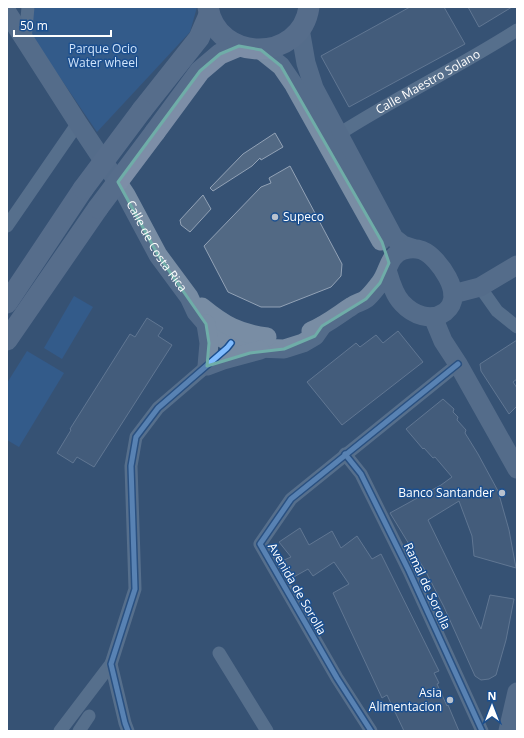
<svg xmlns="http://www.w3.org/2000/svg" width="524" height="738" viewBox="0 0 524 738" font-family="'Open Sans',sans-serif">
<rect width="100%" height="100%" fill="#365274"/>
<!-- green -->
<g fill="#2f66a5">
<polygon points="35,7 197,7 190,32 97,132 33,38 29,20"/>
<polygon points="74,296 93,307 62,359 44,348"/>
<polygon points="27,351 64,373 19,447 7,440 7,383"/>
</g>
<!-- building -->
<g fill="#526984" stroke="#92a2b6">
<polygon points="410,7 444,7 465,44 349,107 321,56"/>
<polygon points="468,7 512,7 479,27"/>
<polygon points="275,133 283,147 261,160 260,158 252,166 213,191 210,188 243,154"/>
<polygon points="290,166 342,264 341,276 331,287 280,307 261,307 228,292 204,246 261,187 271,183 269,178"/>
<polygon points="203,195 211,209 190,232 181,225 180,220"/>
<polygon points="147,318 163,328 158,336 172,345 94,467 77,457 73,463 57,453 71,430 70,429 130,334 135,337"/>
<polygon points="398,331 423,362 342,425 307,382 356,343 360,347 376,335 383,343"/>
<polygon points="517,340 517,379 513,382 517,388 517,406 509,414 481,371 480,364"/>
<polygon points="443,399 454,409 453,412 458,417 457,420 466,430 465,433 478,454 498,491 509,530 516,568 474,556 472,536 459,501 428,520 481,629 490,595 514,599 506,640 496,675 489,679 481,680 475,676 444,607 426,572 390,513 441,485 452,477 435,457 433,458 424,448 423,449 406,429"/>
<polygon points="300,528 309,545 332,531 341,548 357,536 372,559 381,554 439,671 434,673 439,683 437,684 447,706 448,705 459,731 404,731 387,695 382,698 333,593 349,584 334,562 313,576 308,569 292,578 282,561 291,557 279,542"/>
</g>
<g fill="none" stroke-linecap="round" stroke-linejoin="round">
<!-- minor -->
<g stroke="#7d92a8" stroke-width="13">
<polyline points="25,40 28,7"/>
<path id="s1" d="M339,134C397,97 459,67 517,30"/>
<polyline points="7,226 78,123"/>
<polyline points="480,287 497,311 517,327"/>
<polyline points="345,454 361,474 409,571 482,731"/>
<polyline points="219,653 267,731"/>
<polyline points="60,731 111,664"/>
<polyline points="79,731 89,716"/>
<polyline points="128,731 125,723 111,664 135,589 131,466 136,437 158,408 214,360"/>
<polyline points="371,731 337,678 260,544 291,499 458,364"/>
</g>
<!-- secondary -->
<g stroke="#798da4" stroke-width="19">
<path id="s2" d="M7,12L78,123L126,195L158,255L189,297L196,312L215,334L231,343L256,348L284,349L303,343L315,336L322,326"/>
<polyline points="300,29 306,63 314,88 394,238 403,245 412,248"/>
<polyline points="261,50 281,66 294,85 381,241"/>
<polyline points="453,294 480,287 517,265"/>
<path d="M202,307C224,325 238,333 267,337"/>
<polyline points="433,317 443,341 458,364 517,469"/>
<polyline points="206,324 209,343 207,366 223,360 260,350"/>
<path d="M311,331C326,325 338,315 352,306C356,303 362,302 366,299C371,295 376,288 380,283C389,271 388,255 404,250C418,246 427,251 436,261C444,270 453,284 453,296C453,303 450,308 445,312C431,322 413,315 402,303C394,295 390,280 387,270"/>
<polyline points="508,731 517,692"/>
</g>
<!-- primary -->
<g stroke="#7d8ea7" stroke-width="21">
<path d="M208,7C217,63 301,63 309,7"/>
<polyline points="142,110 199,38 209,15"/>
<polyline points="155,132 200,71 220,54 239,46"/>
<polyline points="7,303 83,189"/>
<polyline points="7,340 98,208"/>
</g>
<!-- primary-bridge -->
<g stroke="#7d8ea7" stroke-width="21">
<polyline points="83,189 142,110"/>
<polyline points="98,208 155,132"/>
</g>
<defs>
<g id="cycleway">
<polyline points="345,454 361,474 409,571 482,731"/>
<polyline points="128,731 125,723 111,664 135,589 131,466 136,437 158,408 227,348 231,343"/>
<polyline points="371,731 337,678 260,544 291,499 458,364"/>
</g>
</defs>
<!-- cycleway casing -->
<use href="#cycleway" stroke="#1b4f8f" stroke-width="8"/>
<!-- cycleway -->
<use href="#cycleway" stroke="#80bcff" stroke-width="5"/>
</g>
<!-- marked area -->
<path d="M0 0H524V738H0ZM239,46L261,50L281,66L382,242L389,263L380,283L366,299L322,326L315,336L284,349L250,353L207,366L209,343L206,324L158,255L118,182L200,71L220,54Z" fill="#365274" fill-opacity=".55" fill-rule="evenodd"/>
<path fill="none" stroke="#6fada8" stroke-width="3" stroke-linejoin="round" d="M239,46L261,50L281,66L382,242L389,263L380,283L366,299L322,326L315,336L284,349L250,353L207,366L209,343L206,324L158,255L118,182L200,71L220,54Z"/>
<!-- markers -->
<g fill="#b9c2ce" stroke="#1b4f8f" stroke-width="1.5">
<circle cx="275" cy="217" r="4"/>
<circle cx="502" cy="493" r="4"/>
<circle cx="450" cy="700" r="4"/>
</g>
<g text-anchor="middle" stroke-width="3" stroke-linejoin="round" paint-order="stroke">
<!-- park labels -->
<g font-size="12" fill="#cfe3fa" stroke="#1b4f8f">
<text x="103" y="53">Parque Ocio<tspan x="103" dy="14">Water wheel</tspan></text>
</g>
<!-- street labels -->
<g font-size="12" fill="#fff" stroke="#1b4f8f">
<text dy="4" stroke="none"><textPath href="#s1" startOffset="103">Calle Maestro Solano</textPath></text>
<text dy="4" stroke="none"><textPath href="#s2" startOffset="278">Calle de Costa Rica</textPath></text>
<text transform="translate(427 586) rotate(65)" y="4">Ramal de Sorolla</text>
<text transform="translate(297 589) rotate(60)" y="4">Avenida de Sorolla</text>
</g>
<!-- poi labels -->
<g font-size="12" fill="#fff" stroke="#1b4f8f" text-anchor="end">
<text x="283" y="221" text-anchor="start">Supeco</text>
<text x="494" y="497">Banco Santander</text>
<text x="442" y="697">Asia<tspan x="442" dy="14">Alimentacion</tspan></text>
</g>
</g>
<!-- border -->
<rect width="524" height="738" fill="none" stroke="#ffffff" stroke-width="16"/>
<!-- north arrow -->
<g transform="translate(492 706)" stroke="#1b4f8f" stroke-width="3" paint-order="stroke">
<path d="M0-3L7 15L0 10L-7 15Z" fill="#ffffff"/>
<text y="-6" font-size="11" font-weight="bold" text-anchor="middle" fill="#ffffff">N</text>
</g>
<!-- scale -->
<path d="M14 30v6h97v-6" fill="none" stroke="#ffffff" stroke-width="2"/>
<text x="20" y="30" font-size="12" fill="#ffffff" stroke="#1b4f8f" stroke-width="3" paint-order="stroke">50 m</text>
</svg>
